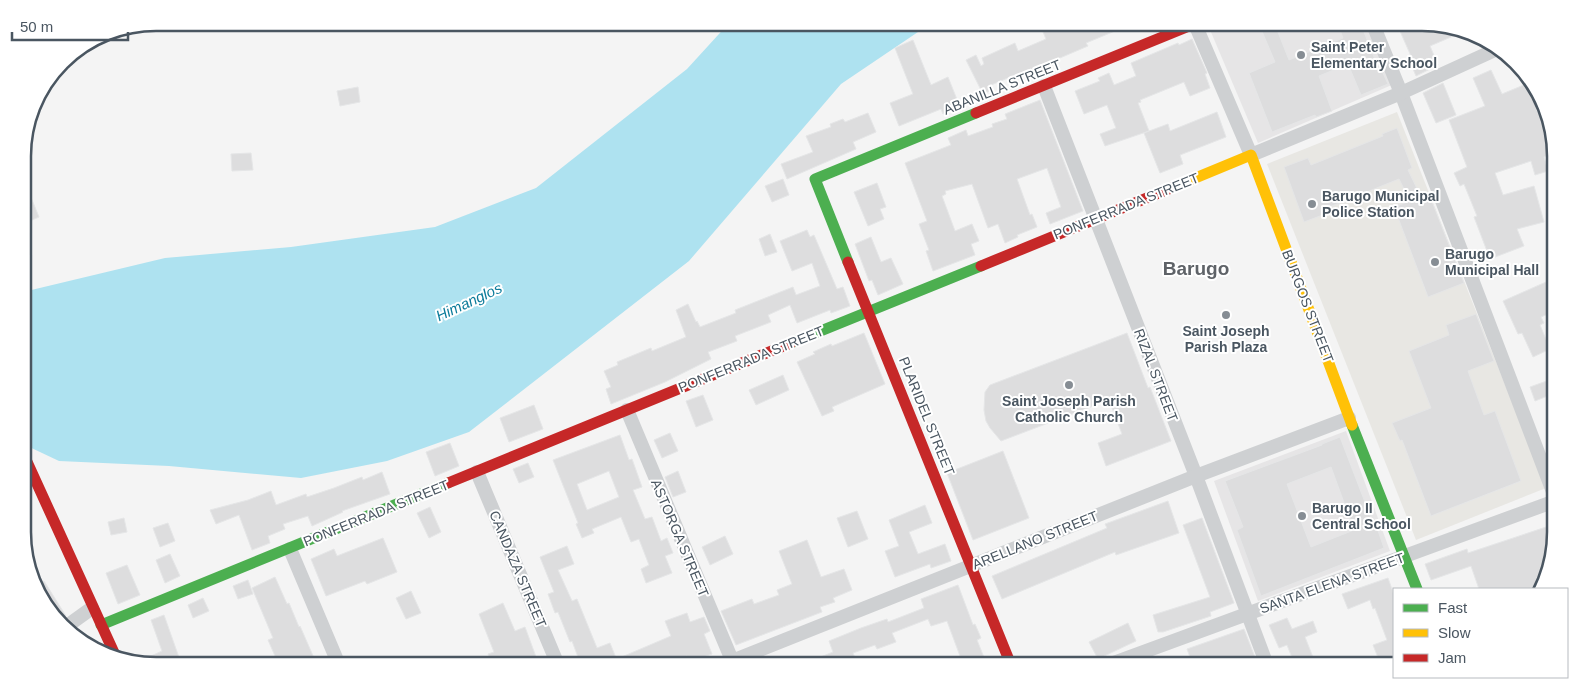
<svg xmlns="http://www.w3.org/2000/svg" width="1578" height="688" viewBox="0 0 1578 688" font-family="Arial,sans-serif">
<rect width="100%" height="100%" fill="#f4f4f4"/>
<!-- commercial -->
<polygon fill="#e8e7e3" points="1397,112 1546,488 1416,540 1267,164"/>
<!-- education -->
<g fill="#e6e5e6">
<polygon points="1215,22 1368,23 1394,84 1258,143 1208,25"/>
<polygon points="1346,431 1390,551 1258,601 1214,481"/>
</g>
<!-- water -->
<polygon fill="#aee2f0" points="729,23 934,23 918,32 841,84 689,261 469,432 387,461 301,478 169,466 59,461 23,444 23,292 165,258 291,247 435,227 536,188 687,69"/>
<!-- building -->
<g fill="#ddddde" stroke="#e5e6e7" fill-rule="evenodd">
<polygon points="1063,22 1134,23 1086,43 1088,46 1034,69 1035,70 1016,78 1015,75 991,85 992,90 983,94 966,60 976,55 981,66 984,64 982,58 1015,43 1018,51 1046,39 1043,32"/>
<polygon points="1258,22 1274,22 1289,60 1343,38 1337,22 1360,22 1380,72 1382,71 1388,84 1361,95 1348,64 1319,76 1332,111 1316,117 1315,115 1272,132 1249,73 1275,62"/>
<polygon points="1396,22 1422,22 1465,31 1430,46 1438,65 1416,76 1408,57 1411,56"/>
<polygon points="1192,39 1207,73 1205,74 1210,88 1190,96 1184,82 1140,100 1141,102 1138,103 1149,131 1105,146 1100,134 1116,128 1107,105 1084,114 1075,91 1100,81 1098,78 1109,73 1114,85 1136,76 1131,63 1178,43 1179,45"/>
<polygon points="913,40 931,85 948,77 960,107 943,114 941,109 899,126 890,103 913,94 895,48"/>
<polygon points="1491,70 1502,94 1531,82 1539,101 1534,102 1548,136 1551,135 1554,146 1554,154 1544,157 1548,171 1535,175 1531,161 1495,173 1503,195 1534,186 1544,222 1517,229 1524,246 1490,259 1474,217 1477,216 1464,184 1460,186 1454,173 1467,167 1449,120 1485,106 1473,78"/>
<polygon points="1443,83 1456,115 1436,123 1423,93"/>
<polygon points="358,87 360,102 340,106 337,91"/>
<polygon points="1040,100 1083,211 1050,224 1046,213 1061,207 1047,168 1017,179 1030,215 1032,214 1037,227 1017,235 1018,237 1005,243 998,224 988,228 972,184 945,191 946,194 942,196 955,231 972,224 979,241 971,244 975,255 933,271 926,251 929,250 919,224 927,221 905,163 951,145 948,138 966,130 968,136 993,127 992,124 1007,119 1005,114"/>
<polygon points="1217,112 1226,137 1180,155 1183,164 1160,173 1144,133 1168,124 1170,131"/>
<polygon points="868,113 876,132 853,142 856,149 787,179 781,164 813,152 806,136 831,127 830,124 843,119 845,122"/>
<polygon points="1397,128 1412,168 1408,170 1421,197 1429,194 1464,283 1428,297 1394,207 1410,201 1399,179 1327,208 1328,213 1304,222 1284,167 1308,158 1311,165 1383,136 1382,134"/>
<polygon points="251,153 253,170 232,171 231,154"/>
<polygon points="23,178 39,217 23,224"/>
<polygon points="783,179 789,195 772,202 765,186"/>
<polygon points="877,183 886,207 880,209 884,219 868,226 854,192"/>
<polygon points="807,230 810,237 814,235 837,289 843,287 850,306 831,313 830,310 797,323 790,305 768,315 771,322 735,336 737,341 708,352 711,359 665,382 611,404 606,389 611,387 604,371 618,365 617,362 651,348 652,351 686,337 676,310 688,304 696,322 697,321 700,327 736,313 735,310 793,287 796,295 820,286 812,263 792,271 780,241"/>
<polygon points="770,234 777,252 765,256 759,239"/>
<polygon points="871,237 881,262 891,258 903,284 878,295 872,280 869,281 855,244"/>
<polygon points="1555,278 1555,311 1541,317 1544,323 1540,325 1550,349 1533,357 1522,333 1518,334 1503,301"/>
<polygon points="1476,314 1494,361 1468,371 1484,415 1495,411 1521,481 1431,516 1402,440 1400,441 1392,423 1431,408 1409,351 1449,335 1446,325"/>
<polygon points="864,333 885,384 832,407 834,411 822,416 797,362 815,354 813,352 831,344 832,346"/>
<polygon points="1127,333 1148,388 1150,387 1171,441 1106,466 1098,443 1122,434 1109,400 1001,441 990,428 986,421 984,410 985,392 990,385"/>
<polygon points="783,375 789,390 756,405 749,390"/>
<polygon points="1555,378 1555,393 1535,401 1530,387"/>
<polygon points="703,395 713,420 696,427 686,401"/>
<polygon points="534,405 543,429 509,442 500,418"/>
<polygon points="670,433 678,451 662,458 654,440"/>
<path d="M620,435L629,460L632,459L642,487L633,490L645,519L652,517L661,541L667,538L673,553L665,556L672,573L646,583L641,569L649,565L639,539L631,542L621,517L592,529L594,533L582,538L576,524L578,523L553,460ZM609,471L619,497L587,510L577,484Z"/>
<path d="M1340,437L1373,523L1375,522L1384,548L1261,596L1237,530L1243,527L1225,481L1322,445V444ZM1331,467L1354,530L1311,547L1287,484Z"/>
<polygon points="450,443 459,466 435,476 426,452"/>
<polygon points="1003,451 1029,518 973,540 947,473"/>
<polygon points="528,463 534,477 519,483 513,469"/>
<polygon points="678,471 686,492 673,497 665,477"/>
<polygon points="382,472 390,494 342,511 343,512 312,526 308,516 283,524 285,529 268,536 270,543 252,550 239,515 216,524 210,510 248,500 271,491 276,505 306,494 307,497 334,488 362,477 363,480"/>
<polygon points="1168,501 1179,533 1116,555 1115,552 1002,599 992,576 1107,528 1105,524"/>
<polygon points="925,505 932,523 909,532 918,554 945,544 951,561 931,568 930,564 895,577 885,551 899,546 889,520"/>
<polygon points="430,507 441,532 429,538 417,513"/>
<polygon points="857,511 868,539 848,547 837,518"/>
<polygon points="124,518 127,532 111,535 108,522"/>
<polygon points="1202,518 1234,603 1210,612 1211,616 1163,632 1158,632 1153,615 1210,597 1183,525"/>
<polygon points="168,523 175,541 160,547 153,528"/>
<polygon points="1555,524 1556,532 1545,583 1540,589 1479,589 1471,566 1431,580 1425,564 1467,549 1468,553"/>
<polygon points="725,536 733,554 710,565 702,547"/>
<polygon points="383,538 397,572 367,584 365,581 326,596 311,559 334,549 337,556"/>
<polygon points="807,540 821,577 844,569 852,590 833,598 835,602 820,607 822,612 736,645 721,611 752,599 754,604 779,595 777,590 792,584 779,551"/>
<polygon points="567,546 574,564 558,570 572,601 577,599 597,648 610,643 616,658 594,665 581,665 572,641 570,642 558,612 555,613 548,594 554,592 540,557"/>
<polygon points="170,554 180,576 165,583 156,560"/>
<polygon points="127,565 140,595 118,604 106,573"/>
<polygon points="275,577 287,604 289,603 299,627 300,626 317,665 279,665 268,640 273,638 252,588"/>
<polygon points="1388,578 1394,595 1394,663 1381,665 1373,645 1387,640 1375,608 1373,609 1370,600 1348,609 1342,594"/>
<polygon points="248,580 253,594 238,599 233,586"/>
<polygon points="44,581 66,616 60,621 50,613 38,584"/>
<polygon points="958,585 973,625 975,624 981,638 977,640 987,665 939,665 960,656 947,621 931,626 928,619 892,633 896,642 877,649 875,645 853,653 858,665 801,665 833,652 829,641 861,628 887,619 888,622 924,608 921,599"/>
<polygon points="411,591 421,613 406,619 396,598"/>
<polygon points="203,598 209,611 193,618 188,605"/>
<polygon points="503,603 515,631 525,627 539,665 493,665 488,654 494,652 479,614"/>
<polygon points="687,613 690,622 704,617 710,631 704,634 712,654 689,662 687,656 663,665 603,665 671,636 665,621"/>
<polygon points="164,615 182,666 156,666 138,662 162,651 151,620"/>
<polygon points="1287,618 1292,629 1313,621 1317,632 1305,637 1316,665 1295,665 1287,645 1279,648 1269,625"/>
<polygon points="1128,623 1136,641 1098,659 1089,642"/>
<polygon points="1244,629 1258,665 1193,665 1187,649"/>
</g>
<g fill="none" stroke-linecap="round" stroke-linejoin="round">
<!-- street -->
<g stroke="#ced0d2" stroke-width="14">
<polyline points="1372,22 1401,93 1555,497"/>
<polyline points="1195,24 1251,155 1401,93 1495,50"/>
<polyline points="1044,86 1196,476 1267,665"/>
<polyline points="627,410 734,665"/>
<polyline points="477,472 558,665"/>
<polyline points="290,549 339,665"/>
<polyline points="67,626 92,608"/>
<polyline points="722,665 1196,476 1349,418"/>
<polyline points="1108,665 1555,501"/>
</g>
<!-- fast -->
<g stroke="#4caf50" stroke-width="11">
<polyline points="848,262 815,179 976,113"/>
<polyline points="791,343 981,266"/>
<polyline points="1352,425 1417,589"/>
<polyline points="101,625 448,483"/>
</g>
<!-- slow -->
<polyline stroke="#ffc107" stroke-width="11" points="1176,186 1251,155 1352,425"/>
<!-- jam -->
<g stroke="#c62828" stroke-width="11">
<polyline points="976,113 1199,22"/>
<polyline points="848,262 1011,665"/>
<polyline points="981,266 1176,186"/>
<polyline points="23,453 116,657"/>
<polyline points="448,483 791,343"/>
</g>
</g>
<!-- markers -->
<g fill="#868d94" stroke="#fff" stroke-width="2">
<circle cx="1301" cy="55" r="5"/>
<circle cx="1312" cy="204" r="5"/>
<circle cx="1435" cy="262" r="5"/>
<circle cx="1226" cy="315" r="5"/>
<circle cx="1069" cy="385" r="5"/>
<circle cx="1302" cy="516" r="5"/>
</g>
<g text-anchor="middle" stroke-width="4" stroke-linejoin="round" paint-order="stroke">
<!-- poi labels -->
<g font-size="14" font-weight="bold" fill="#4a5661" stroke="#fff" text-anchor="start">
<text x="1311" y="52">Saint Peter<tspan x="1311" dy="16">Elementary School</tspan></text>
<text x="1322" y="201">Barugo Municipal<tspan x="1322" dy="16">Police Station</tspan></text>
<text x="1445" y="259">Barugo<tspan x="1445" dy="16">Municipal Hall</tspan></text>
<text x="1226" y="336" text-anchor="middle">Saint Joseph<tspan x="1226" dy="16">Parish Plaza</tspan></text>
<text x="1069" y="406" text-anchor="middle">Saint Joseph Parish<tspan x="1069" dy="16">Catholic Church</tspan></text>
<text x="1312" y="513">Barugo II<tspan x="1312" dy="16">Central School</tspan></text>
</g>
<!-- street labels -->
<g font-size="14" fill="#4a5661" stroke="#fff">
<text transform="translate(1002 87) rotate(-22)" y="5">ABANILLA STREET</text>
<text transform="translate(1126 206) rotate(-22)" y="5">PONFERRADA STREET</text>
<text transform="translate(1308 306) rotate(69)" y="5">BURGOS STREET</text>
<text transform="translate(751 359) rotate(-22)" y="5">PONFERRADA STREET</text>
<text transform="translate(1156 375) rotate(69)" y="5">RIZAL STREET</text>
<text transform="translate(927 416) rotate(68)" y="5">PLARIDEL STREET</text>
<text transform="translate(376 513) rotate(-22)" y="5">PONFERRADA STREET</text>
<text transform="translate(680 538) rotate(67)" y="5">ASTORGA STREET</text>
<text transform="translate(1035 540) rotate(-22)" y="5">ARELLANO STREET</text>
<text transform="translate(518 569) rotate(67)" y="5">CANDAZA STREET</text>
<text transform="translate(1332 583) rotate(-20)" y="5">SANTA ELENA STREET</text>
</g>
<!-- water labels -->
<g font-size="15" font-style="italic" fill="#0c7c9b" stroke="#fff">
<text transform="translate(469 302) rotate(-25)" y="5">Himanglos</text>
</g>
<!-- district labels -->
<g font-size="19" font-weight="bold" fill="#5f6368" stroke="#fff">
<text x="1196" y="275">Barugo</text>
</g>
</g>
<!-- crop -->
<path d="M0 0H1578V688H0ZM156 31H1422A125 125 0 0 1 1547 156V532A125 125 0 0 1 1422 657H156A125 125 0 0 1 31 532V156A125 125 0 0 1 156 31Z" fill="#fff" fill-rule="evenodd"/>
<path fill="none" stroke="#4a5661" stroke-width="2.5" d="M156 31H1422A125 125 0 0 1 1547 156V532A125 125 0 0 1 1422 657H156A125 125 0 0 1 31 532V156A125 125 0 0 1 156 31Z"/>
<!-- legend -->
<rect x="1393" y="588" width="175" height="90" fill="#ffffff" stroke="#b7bbc0"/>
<rect x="1403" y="604" width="25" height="8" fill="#4caf50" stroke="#b7bbc0"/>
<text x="1438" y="613" font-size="15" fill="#4a5661">Fast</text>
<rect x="1403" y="629" width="25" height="8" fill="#ffc107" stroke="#b7bbc0"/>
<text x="1438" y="638" font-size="15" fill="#4a5661">Slow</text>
<rect x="1403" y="654" width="25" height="8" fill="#c62828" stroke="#b7bbc0"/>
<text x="1438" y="663" font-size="15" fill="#4a5661">Jam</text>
<!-- scale -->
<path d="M12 32v8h116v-8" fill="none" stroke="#4a5661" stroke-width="2.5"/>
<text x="20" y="32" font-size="15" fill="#4a5661" stroke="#ffffff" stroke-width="4" paint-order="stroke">50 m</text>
</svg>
